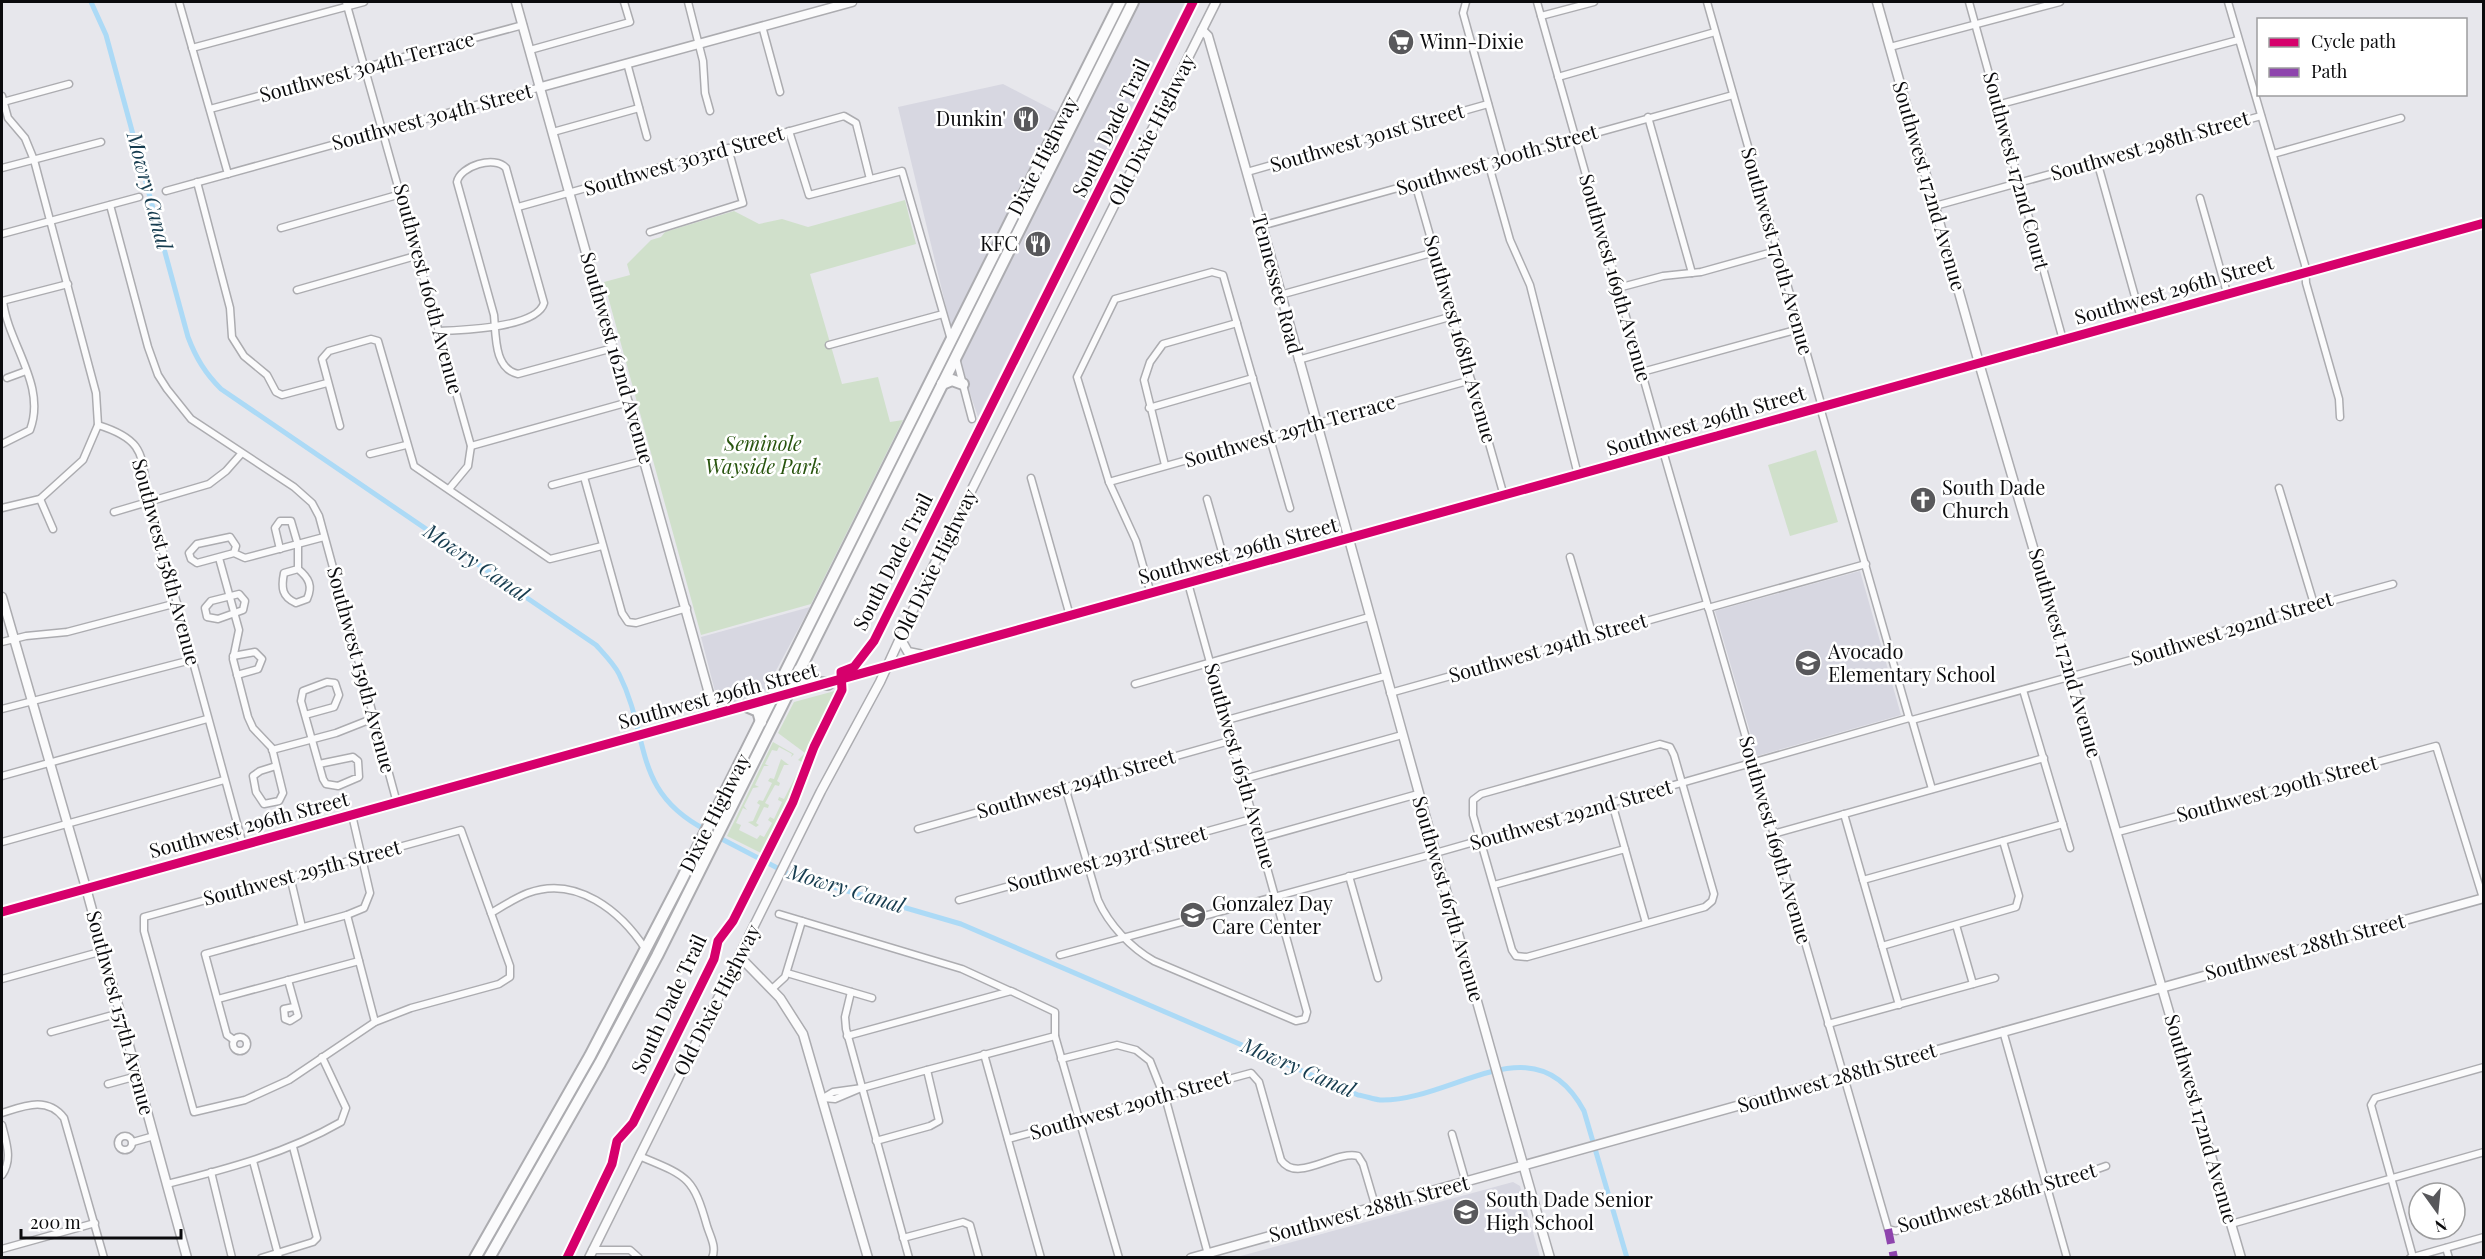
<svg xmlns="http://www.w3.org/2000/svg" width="2485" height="1259" viewBox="0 0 2485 1259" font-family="'Playfair Display',serif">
<rect width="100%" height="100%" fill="#e7e7ec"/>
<!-- built -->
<g fill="#d7d7e1">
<polygon points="1139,2 1185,2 978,417 959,361 898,107 1003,84 1078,123"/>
<polygon points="1860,571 1901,715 1757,756 1715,611"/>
<polygon points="810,607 764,693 726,707 718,703 701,637"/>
<polygon points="1513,1182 1520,1186 1540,1257 1237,1257"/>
</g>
<!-- green -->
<g fill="#d0e0cb">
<polygon points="905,200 916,244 810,274 842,384 878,377 890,422 903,420 811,604 701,635 604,282 630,275 627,264 651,240 661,237 665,232 734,211 759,224 782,219 808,227"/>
<polygon points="1816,450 1838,522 1790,536 1768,465"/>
<polygon points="842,689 806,764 798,760 805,753 778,733 794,702"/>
<polygon points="773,742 794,754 791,757 792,754 779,747 777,751 772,750 765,764 769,766 764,766 755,785 759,787 753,788 744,806 747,810 743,808 736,823 741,825 739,830 757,839 760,835 764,837 772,823 768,820 770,817 774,819 782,802 778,800 779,797 784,799 802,764 806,766 791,804 765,855 727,836"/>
<polygon points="781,759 789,765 784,765 777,781 780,783 779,786 775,785 765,803 769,805 768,808 764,807 756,823 759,825 756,827 748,822 753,821 760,805 757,803 759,800 763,801 772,783 768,781 770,778 774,779"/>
</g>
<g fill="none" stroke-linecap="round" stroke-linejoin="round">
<!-- canal -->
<g stroke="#acdaf6" stroke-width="5">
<path d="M91,2L106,35L188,337C196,358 205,373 221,389L596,645C604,654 614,664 619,674C651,738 631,791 706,830"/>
<path d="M716,836L789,874L961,924L1358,1095C1365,1096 1373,1099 1380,1100C1453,1102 1535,1019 1584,1111L1627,1258"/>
</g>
<defs>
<g id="street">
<polyline points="179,2 228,174"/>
<polyline points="346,2 471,446 468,466 449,489"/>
<polyline points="688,2 703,61 705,93 710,111"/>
<polyline points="1466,2 1463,13 1503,157"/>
<polyline points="1537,2 1664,451"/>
<polyline points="1707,2 1822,407"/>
<polyline points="1969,2 2063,340"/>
<polyline points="2228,2 2305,265 2306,283 2339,399 2340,417"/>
<polyline points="1541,16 1594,2"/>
<polyline points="762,26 780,92"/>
<polyline points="1890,47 2060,2"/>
<polyline points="192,48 364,2"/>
<polyline points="530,50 630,22 624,2"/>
<polyline points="627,63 647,137"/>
<polyline points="1558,77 1715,32"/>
<polyline points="2,96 8,118 25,138 34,160 96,393 98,425 83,460 40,499 2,508"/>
<polyline points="3,102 69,84"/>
<polyline points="1997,105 2238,40"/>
<polyline points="210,109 523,25"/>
<polyline points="1648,117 1692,273"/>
<polyline points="789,131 809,195 902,171 951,340"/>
<polyline points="553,132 639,108"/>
<polyline points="2273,154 2401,118"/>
<polyline points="2097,161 2141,318"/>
<polyline points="1488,162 1510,240 1530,285 1578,475"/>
<polyline points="2,168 101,142"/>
<polyline points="1247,172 1488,104"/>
<polyline points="197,182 230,308 232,337 244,356 267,375 276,392 282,395 327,383"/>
<polyline points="1415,183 1504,496"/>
<polyline points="166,191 541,87"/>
<polyline points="2200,198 2227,293"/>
<polyline points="110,205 148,347 158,375 167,389 191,419 294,487 312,503 319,516 397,803"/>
<polyline points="1935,206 2261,116"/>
<polyline points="518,207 844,116 856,123 870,179"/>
<polyline points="1261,226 1733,95"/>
<polyline points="281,228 401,194"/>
<polyline points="650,232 743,203 728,148"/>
<polyline points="2,234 139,197"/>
<polyline points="1618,288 1663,276 1701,272 1776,251"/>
<polyline points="297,290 419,255"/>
<polyline points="1280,295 1435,252"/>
<polyline points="2,301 68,284"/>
<path d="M440,331C462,330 537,328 544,303L506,168C495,155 460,166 457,182L494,315C496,336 494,369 518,374L613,348"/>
<polyline points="829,345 943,314"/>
<polyline points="956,358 972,419"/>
<polyline points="1298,360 1453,316"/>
<polyline points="1642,372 1799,329"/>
<polyline points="7,378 26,371"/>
<polyline points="1820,407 1909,718 1912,720 1932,789"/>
<polyline points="1149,408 1253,378"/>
<path d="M98,425C149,441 140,458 149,501L243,845"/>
<polyline points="340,426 322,359 329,351 371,339 378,341 414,466 550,559 602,546"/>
<path d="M2,444L30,430C47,385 8,344 3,301"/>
<polyline points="471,446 629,402"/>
<polyline points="1663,451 1888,1229 1896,1231 2047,1187 2106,1166"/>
<polyline points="370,454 406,445"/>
<polyline points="1165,465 1144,380 1150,362 1163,344 1237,323"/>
<polyline points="584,477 622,613 628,622 636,623 687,608"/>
<polyline points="1031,478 1070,616"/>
<polyline points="1109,482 1471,380"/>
<polyline points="552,485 646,460"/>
<polyline points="2279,488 2314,604"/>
<polyline points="40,499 53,529"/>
<polyline points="1207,499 1228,573"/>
<polyline points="114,512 209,484 226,471 241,454"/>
<path d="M280,549L275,528L280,521H291L298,545V569C309,578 313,586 307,599L296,603C282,597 281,588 284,573L298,569"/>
<polyline points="234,553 236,546 230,537 197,544 189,553 191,559 197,563 234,553 245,558 324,537"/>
<polyline points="1570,557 1593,636"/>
<polyline points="219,558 239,630 233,659 248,717 253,728 272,748 283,793 279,801 264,804 256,792 253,776 260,771 276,766"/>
<polygon points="239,594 245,601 243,610 218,619 207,617 205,608 211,601"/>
<polyline points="1151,594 1136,541 1109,482 1077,377 1115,299 1212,272 1223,275 1290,508"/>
<polyline points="1708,608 1866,564"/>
<polyline points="2,642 26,636 67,632 177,603"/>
<polyline points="233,656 255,652 262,659 258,669 237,675"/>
<polyline points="1135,684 1369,617"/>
<polyline points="2023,690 2070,848"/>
<polyline points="1390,693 1707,604"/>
<polyline points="2,709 191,660"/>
<polyline points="305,715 334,707 339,695 335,683 327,682 303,691 301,701 323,779 326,784 338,786 359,777 358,761 353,757 319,764"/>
<polyline points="1227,720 1385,676"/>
<polyline points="1912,720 2167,650 2229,629 2393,584"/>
<polygon points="1660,744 1670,747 1674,755 1714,894 1712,901 1705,907 1527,957 1516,956 1512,950 1473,815 1473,800 1481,794"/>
<polyline points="272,750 336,733 374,718"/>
<polyline points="2,776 207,719"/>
<polyline points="1244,779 1402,735"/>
<path d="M1065,787L1098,900C1109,925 1131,948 1154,961L1296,1021L1305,1019L1307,1012L1188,583"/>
<polyline points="1612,803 1625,849"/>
<polyline points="1844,814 1899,1005"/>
<polyline points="918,829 1233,740"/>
<polygon points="461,830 510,966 510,977 499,984 411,1008 375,1022 289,1080 245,1100 194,1112 144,931 144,917"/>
<polyline points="2118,832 2436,746 2483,898"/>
<polyline points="1773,834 2044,758"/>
<polyline points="1261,838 1418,794"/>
<polyline points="2,842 224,780"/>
<polyline points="290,876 302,927"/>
<polyline points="1349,876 1378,978"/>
<polyline points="1863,880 2063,824"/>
<polyline points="1494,885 1625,849 1646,923"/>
<polyline points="959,900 1255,818"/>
<path d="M491,913C503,906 515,898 528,893C576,875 621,911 646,950"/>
<polyline points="779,914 962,969 1010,991"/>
<polyline points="347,915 375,1022"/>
<polyline points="1956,925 1973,984"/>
<polyline points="1882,946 2016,907 2019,896 2003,841"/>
<polyline points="1060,955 1425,856 1909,718"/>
<polyline points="787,973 872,998"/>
<polyline points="2,979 103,951"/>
<polyline points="288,980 298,1016 290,1021 285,1019 284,1009 294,1007"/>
<polyline points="772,989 785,977 802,921"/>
<polyline points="851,992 845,1017 846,1029 909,1258"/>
<polyline points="218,999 359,961"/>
<polyline points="1828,1024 1995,978"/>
<polyline points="2003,1031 2067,1258"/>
<polyline points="51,1032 120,1013"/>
<polyline points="847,1036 1011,991 1055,1012 1055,1036 927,1070"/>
<polyline points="1055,1036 1119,1258"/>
<circle cx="240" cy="1044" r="7"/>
<polyline points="234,1040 227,1035 205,954 347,915 364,908 370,893 352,815"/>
<polyline points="984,1054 1041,1258"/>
<polyline points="1061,1059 1117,1045 1136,1050 1150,1061 1167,1104 1209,1258"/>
<polyline points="108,1084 137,1076"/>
<polyline points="823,1098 833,1092 862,1088 927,1070 939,1121 930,1126 876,1141"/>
<polyline points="823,1098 835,1099 861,1088"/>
<path d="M2,1113C24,1106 47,1096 64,1118L104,1258"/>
<path d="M2,1125C6,1142 13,1159 2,1175"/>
<polyline points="1452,1134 1466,1183"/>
<circle cx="125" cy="1143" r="7"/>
<path d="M1008,1139L1251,1073L1259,1082L1281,1160C1297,1184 1335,1150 1358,1156L1363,1164L1376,1208"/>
<polyline points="133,1142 154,1136"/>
<path d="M639,1156C687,1176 693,1176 707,1226C710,1236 717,1247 712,1258"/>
<polyline points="253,1161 279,1258"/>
<polyline points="211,1172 232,1258"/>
<path d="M167,1184C227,1169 287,1153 341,1122L346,1108L322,1057"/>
<polyline points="2231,1224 2484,1152"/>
<polyline points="903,1238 963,1222 970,1225 979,1258"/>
<polyline points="2446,1248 2449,1258"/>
<polyline points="2,1249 95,1223"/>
<polyline points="592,1250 630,1250 639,1258"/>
<polyline points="2413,1257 2371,1105 2375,1098 2484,1067"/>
<polyline points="261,1258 313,1242 317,1238 293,1147"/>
<polyline points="2410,1258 2484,1237"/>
</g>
<g id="secondary">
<polyline points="516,2 715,715"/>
<polyline points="1877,2 1979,363 2241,1258"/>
<path d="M1202,30L1208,36C1325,442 1432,852 1550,1258"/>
<polyline points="541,87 852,2"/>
<polyline points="2,597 86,888 187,1258"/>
<polyline points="900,638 908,652 923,655"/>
<polyline points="2,912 2484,223"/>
<polyline points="739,956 780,998 803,1034 868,1258"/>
<polyline points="589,1258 821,791 880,682 930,573 1216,2"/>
<polyline points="1191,1258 2484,898"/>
</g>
<g id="highway">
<polyline points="942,384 952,380 963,384"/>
<polyline points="799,670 805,681 828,684"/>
<polyline points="746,706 758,711 761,722"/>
<polyline points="475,1258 590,1056 681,881 1120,2"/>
<polyline points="489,1258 600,1063 657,956 1133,2"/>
</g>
</defs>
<!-- street casing -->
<use href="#street" stroke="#acacb0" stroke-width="9"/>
<!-- secondary casing -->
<use href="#secondary" stroke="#acacb0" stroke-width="11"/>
<!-- highway casing -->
<use href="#highway" stroke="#acacb0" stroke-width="14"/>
<!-- street -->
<use href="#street" stroke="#fbfbfc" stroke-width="6"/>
<!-- secondary -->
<use href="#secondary" stroke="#fbfbfc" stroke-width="8"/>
<!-- highway -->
<use href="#highway" stroke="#fbfbfc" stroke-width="10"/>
<!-- quiet -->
<polyline stroke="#8e44ad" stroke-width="8" stroke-dasharray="15 8" stroke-linecap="butt" points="1888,1229 1894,1258"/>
<defs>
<g id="cycleway">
<polyline points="2,912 2484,223"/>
<polyline points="567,1258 612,1164 617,1141 633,1123 714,959 718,941 733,921 793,802 814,747 842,690 841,672 854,667 874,641 1193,2"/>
</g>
</defs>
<!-- cycleway casing -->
<use href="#cycleway" stroke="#fff" stroke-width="13"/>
<!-- cycleway -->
<use href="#cycleway" stroke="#d6006c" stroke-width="9"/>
</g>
<!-- icons -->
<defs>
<symbol id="supermarket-disc" viewBox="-11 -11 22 22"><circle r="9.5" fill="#58585b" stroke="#fff"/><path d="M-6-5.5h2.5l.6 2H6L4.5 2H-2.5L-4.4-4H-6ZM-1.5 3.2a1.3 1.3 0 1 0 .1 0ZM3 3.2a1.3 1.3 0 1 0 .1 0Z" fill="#fff"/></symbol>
<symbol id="restaurant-disc" viewBox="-11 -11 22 22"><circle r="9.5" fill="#58585b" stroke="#fff"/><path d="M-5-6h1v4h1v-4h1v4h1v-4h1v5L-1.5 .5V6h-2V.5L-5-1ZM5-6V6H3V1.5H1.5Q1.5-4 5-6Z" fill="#fff"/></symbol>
<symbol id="church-disc" viewBox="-11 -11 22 22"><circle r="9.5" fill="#58585b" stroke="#fff"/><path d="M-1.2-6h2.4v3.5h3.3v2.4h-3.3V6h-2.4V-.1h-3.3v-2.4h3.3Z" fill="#fff"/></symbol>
<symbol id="school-disc" viewBox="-11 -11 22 22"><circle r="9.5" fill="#58585b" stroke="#fff"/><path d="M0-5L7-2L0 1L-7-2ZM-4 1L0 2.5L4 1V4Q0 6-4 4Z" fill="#fff"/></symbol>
</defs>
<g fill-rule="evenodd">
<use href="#supermarket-disc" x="1386" y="27" width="30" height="30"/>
<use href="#restaurant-disc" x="1011" y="104" width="30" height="30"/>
<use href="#restaurant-disc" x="1023" y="229" width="30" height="30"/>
<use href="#church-disc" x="1908" y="485" width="30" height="30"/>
<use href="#school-disc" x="1793" y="648" width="30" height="30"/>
<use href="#school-disc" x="1178" y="900" width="30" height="30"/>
<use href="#school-disc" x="1451" y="1197" width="30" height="30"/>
</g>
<g text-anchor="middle" stroke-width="5" stroke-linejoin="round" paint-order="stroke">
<!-- poi labels -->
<g font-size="20" fill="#0b0b0d" stroke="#fff" text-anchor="start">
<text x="1420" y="49">Winn-Dixie</text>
<text x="1006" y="126" text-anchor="end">Dunkin'</text>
<text x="1018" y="251" text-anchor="end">KFC</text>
<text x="1942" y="495">South Dade<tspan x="1942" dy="23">Church</tspan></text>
<text x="1828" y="659">Avocado<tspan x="1828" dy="23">Elementary School</tspan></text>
<text x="1212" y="911">Gonzalez Day<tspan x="1212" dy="23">Care Center</tspan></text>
<text x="1486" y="1207">South Dade Senior<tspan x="1486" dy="23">High School</tspan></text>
</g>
<!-- street labels -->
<g font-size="20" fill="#0b0b0d" stroke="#fff">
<text transform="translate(367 67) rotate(-15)" y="7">Southwest 304th Terrace</text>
<text transform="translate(432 117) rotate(-15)" y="7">Southwest 304th Street</text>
<text transform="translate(1111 128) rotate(-64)" y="7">South Dade Trail</text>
<text transform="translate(1152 130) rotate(-63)" y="7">Old Dixie Highway</text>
<text transform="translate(1367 138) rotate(-16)" y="7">Southwest 301st Street</text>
<text transform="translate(2150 146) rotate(-16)" y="7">Southwest 298th Street</text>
<text transform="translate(1043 156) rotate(-63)" y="7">Dixie Highway</text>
<text transform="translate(1497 160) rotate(-16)" y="7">Southwest 300th Street</text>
<text transform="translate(684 161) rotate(-16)" y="7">Southwest 303rd Street</text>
<text transform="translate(2016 171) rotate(75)" y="7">Southwest 172nd Court</text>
<text transform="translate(1929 186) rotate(74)" y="7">Southwest 172nd Avenue</text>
<text transform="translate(1777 251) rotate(74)" y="7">Southwest 170th Avenue</text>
<text transform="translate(1615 278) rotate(74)" y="7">Southwest 169th Avenue</text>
<text transform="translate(1277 284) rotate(75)" y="7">Tennessee Road</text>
<text transform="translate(428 289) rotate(75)" y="7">Southwest 160th Avenue</text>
<text transform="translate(2174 290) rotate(-16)" y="7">Southwest 296th Street</text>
<text transform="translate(1460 339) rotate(74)" y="7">Southwest 168th Avenue</text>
<text transform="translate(617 358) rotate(74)" y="7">Southwest 162nd Avenue</text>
<text transform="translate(1706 421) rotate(-16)" y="7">Southwest 296th Street</text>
<text transform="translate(1290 431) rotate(-16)" y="7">Southwest 297th Terrace</text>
<text transform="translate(1238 551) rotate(-15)" y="7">Southwest 296th Street</text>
<text transform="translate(166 562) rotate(75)" y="7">Southwest 158th Avenue</text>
<text transform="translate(893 562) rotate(-63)" y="7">South Dade Trail</text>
<text transform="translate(935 565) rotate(-64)" y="7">Old Dixie Highway</text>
<text transform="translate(2232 629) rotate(-17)" y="7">Southwest 292nd Street</text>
<text transform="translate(1548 648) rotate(-16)" y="7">Southwest 294th Street</text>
<text transform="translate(2065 653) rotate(74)" y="7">Southwest 172nd Avenue</text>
<text transform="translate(361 670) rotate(75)" y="7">Southwest 159th Avenue</text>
<text transform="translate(718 696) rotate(-15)" y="7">Southwest 296th Street</text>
<text transform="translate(1240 766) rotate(74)" y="7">Southwest 165th Avenue</text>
<text transform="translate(1076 784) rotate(-16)" y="7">Southwest 294th Street</text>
<text transform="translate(2277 789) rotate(-15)" y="7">Southwest 290th Street</text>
<text transform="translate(715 813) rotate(-63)" y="7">Dixie Highway</text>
<text transform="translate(1571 815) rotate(-16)" y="7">Southwest 292nd Street</text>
<text transform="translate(249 825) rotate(-15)" y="7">Southwest 296th Street</text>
<text transform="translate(1775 840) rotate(74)" y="7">Southwest 169th Avenue</text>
<text transform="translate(1107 859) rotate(-15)" y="7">Southwest 293rd Street</text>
<text transform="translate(302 873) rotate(-15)" y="7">Southwest 295th Street</text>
<text transform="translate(1448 899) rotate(74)" y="7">Southwest 167th Avenue</text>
<text transform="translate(2305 947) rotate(-15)" y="7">Southwest 288th Street</text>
<text transform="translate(717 1000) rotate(-63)" y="7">Old Dixie Highway</text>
<text transform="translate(669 1004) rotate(-65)" y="7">South Dade Trail</text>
<text transform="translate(120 1013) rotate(75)" y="7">Southwest 157th Avenue</text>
<text transform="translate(1837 1078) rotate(-16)" y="7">Southwest 288th Street</text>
<text transform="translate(1130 1105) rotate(-16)" y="7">Southwest 290th Street</text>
<text transform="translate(2201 1119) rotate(74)" y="7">Southwest 172nd Avenue</text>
<text transform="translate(1997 1198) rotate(-16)" y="7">Southwest 286th Street</text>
<text transform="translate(1369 1209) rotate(-15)" y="7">Southwest 288th Street</text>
</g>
<!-- park labels -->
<g font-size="20" font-style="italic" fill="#28540e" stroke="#fff">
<text x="763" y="451">Seminole<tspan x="763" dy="23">Wayside Park</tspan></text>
</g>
<!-- water labels -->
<g font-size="21" font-style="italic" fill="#163c4f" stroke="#fff">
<text transform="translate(149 191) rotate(75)" y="7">Mowry Canal</text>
<text transform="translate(476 563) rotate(34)" y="7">Mowry Canal</text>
<text transform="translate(846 889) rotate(17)" y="7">Mowry Canal</text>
<text transform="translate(1298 1068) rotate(23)" y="7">Mowry Canal</text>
</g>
</g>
<!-- border -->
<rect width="2485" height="1259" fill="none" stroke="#0b0b0d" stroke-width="6"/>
<!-- legend -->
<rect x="2257" y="18" width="210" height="78" fill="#ffffff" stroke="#9d9d9e" stroke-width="1.5"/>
<rect x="2269" y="38" width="30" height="9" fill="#d6006c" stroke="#9d9d9e" stroke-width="1.5"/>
<text x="2311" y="48" font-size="18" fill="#0b0b0d">Cycle path</text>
<rect x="2269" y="68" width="30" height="9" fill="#8e44ad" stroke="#9d9d9e" stroke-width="1.5"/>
<text x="2311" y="78" font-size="18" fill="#0b0b0d">Path</text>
<!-- north arrow -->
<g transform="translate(2437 1211) rotate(165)"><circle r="28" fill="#ffffff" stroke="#9d9d9e" stroke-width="1.5"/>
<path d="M0-4.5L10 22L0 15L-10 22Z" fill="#58585b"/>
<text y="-9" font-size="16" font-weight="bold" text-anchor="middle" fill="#0b0b0d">N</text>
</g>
<!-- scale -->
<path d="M21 1229v9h160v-9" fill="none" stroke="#0b0b0d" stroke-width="3"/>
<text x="30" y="1229" font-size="18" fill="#0b0b0d" stroke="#ffffff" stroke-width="4.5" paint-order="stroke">200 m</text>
</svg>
